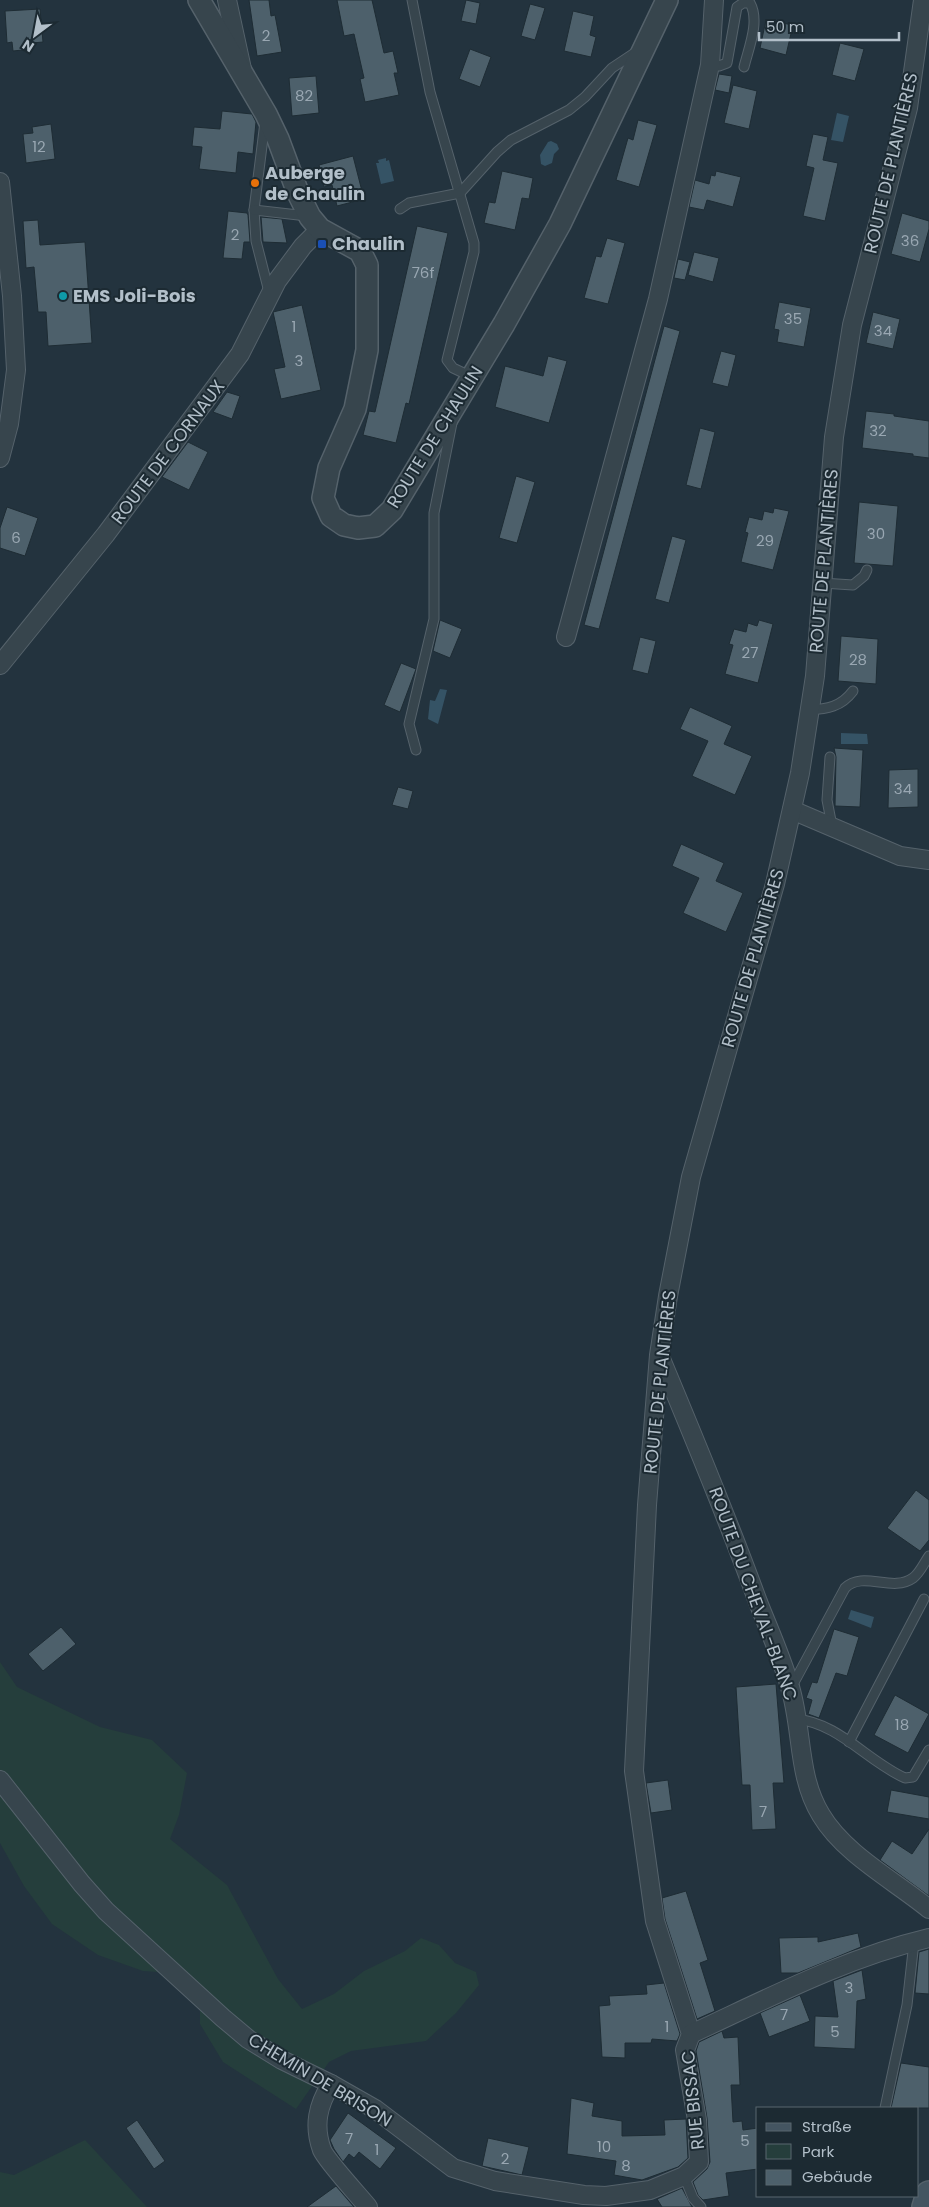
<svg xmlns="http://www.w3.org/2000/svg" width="929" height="2207" viewBox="0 0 929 2207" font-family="Poppins,sans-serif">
<rect width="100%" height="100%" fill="#23333e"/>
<!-- green -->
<g fill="#253e3c">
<polygon points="0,1662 17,1687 100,1727 152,1740 187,1773 179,1815 170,1839 227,1885 278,1979 302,2009 334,1994 364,1971 405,1951 421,1938 439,1945 455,1963 476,1972 479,1985 456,2013 426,2041 351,2051 329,2062 296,2109 223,2062 200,2024 200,2003 158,1972 143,1971 98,1955 52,1924 24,1886 0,1843"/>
<polygon points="85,2140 147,2207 0,2207 0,2172 14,2175"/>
</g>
<!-- water -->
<g fill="#355365">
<polygon points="837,113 849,116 843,142 831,140"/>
<polygon points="551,141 557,144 559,149 554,154 552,163 545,166 541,164 540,155 548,142"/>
<polygon points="386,158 386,161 389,160 394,181 381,184 376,163 379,163 378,160"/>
<polygon points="440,689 447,690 438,724 428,719 430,700 435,701"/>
<polygon points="841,733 867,734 868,744 841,744"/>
<polygon points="851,1610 874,1617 871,1628 848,1619"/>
</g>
<!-- building -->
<g fill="#4d606b" stroke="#1e2c34">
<polygon points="249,0 269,0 271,16 275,15 282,52 257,56"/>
<polygon points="337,0 372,0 384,53 393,51 398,73 394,73 399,95 365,102 360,79 364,78 354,34 344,36"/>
<polygon points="466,0 480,3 476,24 461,21"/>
<polygon points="530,4 545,8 535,40 521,36"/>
<polygon points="40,9 43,42 32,43 32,49 13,51 12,42 7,43 5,11"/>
<polygon points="573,11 594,16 590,35 596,37 591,57 564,51"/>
<polygon points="766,20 793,25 786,55 760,48"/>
<polygon points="840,43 864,49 855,81 832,75"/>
<polygon points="470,49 491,57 480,87 459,79"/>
<polygon points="719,74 732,76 729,93 715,90"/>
<polygon points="316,76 319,113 292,116 289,78"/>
<polygon points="733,85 757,91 749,129 724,123"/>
<polygon points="222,111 252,114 256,122 253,154 238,152 236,173 199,169 202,147 192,146 194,127 220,129"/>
<polygon points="638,120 657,125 639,187 616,180 628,138 633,140"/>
<polygon points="51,124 55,159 26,163 23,134 33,133 32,127"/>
<polygon points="813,134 828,137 823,160 838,163 825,221 803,216 814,168 806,166"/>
<polygon points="353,156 364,199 337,206 332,185 324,187 319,165"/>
<polygon points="502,171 533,178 529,199 522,198 515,230 484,223 489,202 495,203"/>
<polygon points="716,171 741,177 733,207 707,200 704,210 689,207 695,180 709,184 711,175 715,176"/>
<polygon points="228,211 247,213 248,215 250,242 244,242 242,259 223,258"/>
<polygon points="902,213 929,221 929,229 920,262 891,254"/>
<polygon points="261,217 282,219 287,243 263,242"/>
<polygon points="38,220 40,245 85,242 92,343 48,346 46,312 38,312 34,267 26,268 23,221"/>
<polygon points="417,226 448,233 409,404 406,403 396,443 363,435 369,411 375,412"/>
<polygon points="607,238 625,243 608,304 584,298 596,256 601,257"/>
<polygon points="694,252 719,258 713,282 688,275"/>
<polygon points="678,259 690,262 685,280 674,278"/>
<polygon points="779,302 811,308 804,347 777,342 779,330 774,329"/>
<polygon points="302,305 321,390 281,399 274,369 285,367 273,312"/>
<polygon points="873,312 900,319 893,349 866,343"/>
<polygon points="664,326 680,331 599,629 584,625"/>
<polygon points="721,351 736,355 728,387 712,383"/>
<polygon points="548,356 567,361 549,423 495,407 505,366 543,376"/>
<polygon points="227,392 240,396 232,419 213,412"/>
<polygon points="866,411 894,414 894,416 929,421 929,458 913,456 913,454 862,448"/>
<polygon points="700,428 715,432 701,489 686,485"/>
<polygon points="188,442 208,452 189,490 162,477"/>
<polygon points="516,476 535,482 517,543 499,538"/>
<polygon points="859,502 898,506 893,566 854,563"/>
<polygon points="7,507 38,518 25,556 0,548 0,528"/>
<polygon points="774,508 789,511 773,570 741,562 748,533 745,532 749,517 762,520 764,511 773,513"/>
<polygon points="672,536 686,540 669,603 655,599"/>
<polygon points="440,620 462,629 450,658 433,651"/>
<polygon points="759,620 773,624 758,683 725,674 733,645 729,644 734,629 746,632 748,623 757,626"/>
<polygon points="841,636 878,639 876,684 838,681"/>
<polygon points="640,637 656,641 648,674 632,670"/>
<polygon points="401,663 416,669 400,712 384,705"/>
<polygon points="690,707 732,726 724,744 752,756 735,795 692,776 708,741 680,729"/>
<polygon points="834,748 863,750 860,807 835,806 836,757"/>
<polygon points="918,769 918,807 888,808 889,770"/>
<polygon points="398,787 413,791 408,809 392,805"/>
<polygon points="681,844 724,863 716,881 743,893 726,932 683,913 699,878 672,866"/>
<polygon points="916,1490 929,1500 929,1540 920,1551 887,1528"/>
<polygon points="61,1627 76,1644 43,1671 28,1654"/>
<polygon points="834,1629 859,1637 847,1676 836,1673 819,1718 808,1714 812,1700 806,1698 812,1682 817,1683"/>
<polygon points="776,1684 784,1783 773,1783 776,1829 752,1830 750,1785 742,1785 736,1687"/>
<polygon points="895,1695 929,1714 908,1753 874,1735"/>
<polygon points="668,1780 672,1810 651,1813 646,1783"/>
<polygon points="891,1790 929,1797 929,1819 887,1812"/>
<polygon points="929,1829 929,1896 880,1860 892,1841 912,1854"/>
<polygon points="686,1891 708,1960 700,1963 715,2011 697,2019 665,1919 662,1898"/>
<polygon points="858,1933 861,1947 798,1973 781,1973 779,1938 818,1937 818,1942"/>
<polygon points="929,1949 929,1994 915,1993 919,1952"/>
<polygon points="862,1970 866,1999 857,2001 855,2049 814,2047 815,2016 838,2017 833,1981"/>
<polygon points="664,1983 680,2034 677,2041 652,2039 651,2043 625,2043 625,2058 602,2057 599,2006 610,2005 609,1996 647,1994 646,1985"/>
<polygon points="800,1995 810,2021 769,2037 760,2013"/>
<polygon points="722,2031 724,2038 738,2037 740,2085 731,2085 733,2122 742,2121 743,2130 758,2128 758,2169 726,2173 729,2196 703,2200 698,2195 693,2182 707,2169 710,2162 707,2118 696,2051 699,2042"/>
<polygon points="901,2063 929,2067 929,2108 891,2108"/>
<polygon points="571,2098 594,2103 592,2116 622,2121 622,2136 665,2135 664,2120 686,2119 688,2158 678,2167 642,2180 614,2175 616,2161 567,2154"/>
<polygon points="348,2113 396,2148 380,2169 359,2152 354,2158 349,2154 343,2162 334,2149 330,2140"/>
<polygon points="137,2120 165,2161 154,2169 126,2128"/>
<polygon points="488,2138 529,2147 522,2175 482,2166"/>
<polygon points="336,2186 354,2207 307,2207"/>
<polygon points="682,2188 692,2207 662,2207 657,2199"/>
</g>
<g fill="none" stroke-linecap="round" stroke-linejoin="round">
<defs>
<g id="service">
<polyline points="412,0 430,92 474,243 474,252 447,360 453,368 472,377"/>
<path d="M710,65L719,66L727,63L737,7L743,3H750C760,21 749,47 744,67"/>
<polyline points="265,122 254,210 256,241 269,292"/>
<polyline points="400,209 409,203 460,193 497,152 511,140 569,110 585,97 612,68 636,52"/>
<polyline points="254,210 307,216"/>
<polyline points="822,583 853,585 864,576 867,570"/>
<path d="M809,710C827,709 841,707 853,691"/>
<polyline points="416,750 409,724 434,619 434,513 452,423"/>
<polyline points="830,757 827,800 832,826"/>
<path d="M791,1688L845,1588C863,1570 892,1593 913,1578C920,1573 924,1563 929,1556"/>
<path d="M796,1719C839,1723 867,1761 905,1778L913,1777L929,1750"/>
<polyline points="849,1742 924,1599"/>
<polyline points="885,2108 907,2005 914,1942"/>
<polyline points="684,2176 693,2198 701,2207"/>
</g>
<g id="minor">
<polyline points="227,0 242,69"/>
<polyline points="0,182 12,296 16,370 9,424 0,458"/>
<polyline points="566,637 658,299 710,65 714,0"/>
<polyline points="0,665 106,534 240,354 277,281 303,246 320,229"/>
<polyline points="792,810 900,856 929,860"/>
<path d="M661,1359C695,1440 728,1520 758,1602C769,1630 782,1658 790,1687C803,1730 797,1776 821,1815C844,1854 895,1881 929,1909"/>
<polyline points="0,1780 82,1884 106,1911 223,2018 248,2039 282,2060 331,2084 375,2109 453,2168 495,2181 584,2195 606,2196 650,2190 684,2176 699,2162 697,2120 685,2050 691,2034 655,1921 634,1771 647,1505 659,1355 668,1296 691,1177 775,884 800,773 815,676 834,437 852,325 908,108 923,0"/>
<path d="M691,2034C769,1998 845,1958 929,1938"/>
<path d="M331,2084C318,2105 313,2125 322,2150C326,2160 359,2196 368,2207"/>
</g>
<polyline id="tertiary" points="199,0 266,114 278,139 298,193 310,217 320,229 360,251 367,265 367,350 355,409 329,468 323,498 331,516 344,525 358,528 375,526 392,510 504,324 560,224 667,0"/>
<polyline id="secondary" points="925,2207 929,2194"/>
</defs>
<!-- service casing -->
<use href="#service" stroke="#55626b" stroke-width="11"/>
<!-- minor casing -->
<use href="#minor" stroke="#55626b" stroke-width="20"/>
<!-- tertiary casing -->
<use href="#tertiary" stroke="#55626b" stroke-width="24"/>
<!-- secondary casing -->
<use href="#secondary" stroke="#55626b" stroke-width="28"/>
<!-- service -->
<use href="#service" stroke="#37454d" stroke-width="9"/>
<!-- minor -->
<use href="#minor" stroke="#37454d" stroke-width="18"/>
<!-- tertiary -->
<use href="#tertiary" stroke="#37454d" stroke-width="21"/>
<!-- secondary -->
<use href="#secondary" stroke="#445561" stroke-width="25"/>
</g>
<!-- markers -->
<circle fill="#e8710a" stroke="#1c2a32" stroke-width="2" cx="255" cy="183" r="5"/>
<rect fill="#1a4fb4" stroke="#1c2a32" stroke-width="2" x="317" y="239" width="10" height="10" rx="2.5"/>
<circle fill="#0f9aa8" stroke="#1c2a32" stroke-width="2" cx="63" cy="296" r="5"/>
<g text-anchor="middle" stroke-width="4" stroke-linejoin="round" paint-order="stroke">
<!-- number labels -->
<g font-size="15" fill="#99a7b2">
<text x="266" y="41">2</text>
<text x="304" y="101">82</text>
<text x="39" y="152">12</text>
<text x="235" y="240">2</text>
<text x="910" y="246">36</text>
<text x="423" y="278">76f</text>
<text x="793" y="324">35</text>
<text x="294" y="332">1</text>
<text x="883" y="336">34</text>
<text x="299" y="366">3</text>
<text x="878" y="436">32</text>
<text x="876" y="539">30</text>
<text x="16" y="543">6</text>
<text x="765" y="546">29</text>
<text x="750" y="658">27</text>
<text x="858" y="665">28</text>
<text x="903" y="794">34</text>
<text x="902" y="1730">18</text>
<text x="763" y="1817">7</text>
<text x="849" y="1993">3</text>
<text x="784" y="2020">7</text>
<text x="667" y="2032">1</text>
<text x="835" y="2037">5</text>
<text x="349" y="2144">7</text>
<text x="745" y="2146">5</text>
<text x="604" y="2152">10</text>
<text x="377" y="2155">1</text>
<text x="505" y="2164">2</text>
<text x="626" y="2171">8</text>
</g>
<!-- street labels -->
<g font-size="18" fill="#b2bfc9" stroke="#1c2a32">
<text transform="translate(891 163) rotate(-77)" y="6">ROUTE DE PLANTIÈRES</text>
<text transform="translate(435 437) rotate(-58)" y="6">ROUTE DE CHAULIN</text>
<text transform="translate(168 452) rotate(-53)" y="6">ROUTE DE CORNAUX</text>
<text transform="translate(824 561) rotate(-85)" y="6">ROUTE DE PLANTIÈRES</text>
<text transform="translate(753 958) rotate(-74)" y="6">ROUTE DE PLANTIÈRES</text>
<text transform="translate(660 1382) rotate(-84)" y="6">ROUTE DE PLANTIÈRES</text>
<text transform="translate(753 1594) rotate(70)" y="6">ROUTE DU CHEVAL-BLANC</text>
<text transform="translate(320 2080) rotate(31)" y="6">CHEMIN DE BRISON</text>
<text transform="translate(693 2100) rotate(-96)" y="6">RUE BISSAC</text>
</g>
<!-- poi labels -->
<g font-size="18" font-weight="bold" fill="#b2bfc9" stroke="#1c2a32" text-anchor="start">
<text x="265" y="179">Auberge<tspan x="265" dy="21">de Chaulin</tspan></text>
<text x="332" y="250">Chaulin</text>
<text x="73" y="302">EMS Joli-Bois</text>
</g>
</g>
<!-- legend -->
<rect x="756" y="2107" width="162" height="90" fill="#1c2a32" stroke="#58666e"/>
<rect x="766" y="2123" width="25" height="8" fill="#445561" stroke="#58666e"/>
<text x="802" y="2132" font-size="15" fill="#b2bfc9">Straße</text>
<rect x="766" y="2144" width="25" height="15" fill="#253e3c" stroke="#58666e"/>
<text x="802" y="2157" font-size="15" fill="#b2bfc9">Park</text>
<rect x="766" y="2170" width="25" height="15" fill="#4d606b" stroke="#58666e"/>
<text x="802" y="2182" font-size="15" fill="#b2bfc9">Gebäude</text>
<!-- north arrow -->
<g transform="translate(35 35) rotate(212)" stroke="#1c2a32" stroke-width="4" paint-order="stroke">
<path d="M0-4L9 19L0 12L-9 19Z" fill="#b2bfc9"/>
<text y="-8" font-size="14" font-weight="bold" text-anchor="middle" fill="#b2bfc9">N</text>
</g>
<!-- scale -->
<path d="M759 32v8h140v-8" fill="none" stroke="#b2bfc9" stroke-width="2.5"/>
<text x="766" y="32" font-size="15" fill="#b2bfc9" stroke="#1c2a32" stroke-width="4" paint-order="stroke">50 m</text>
</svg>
